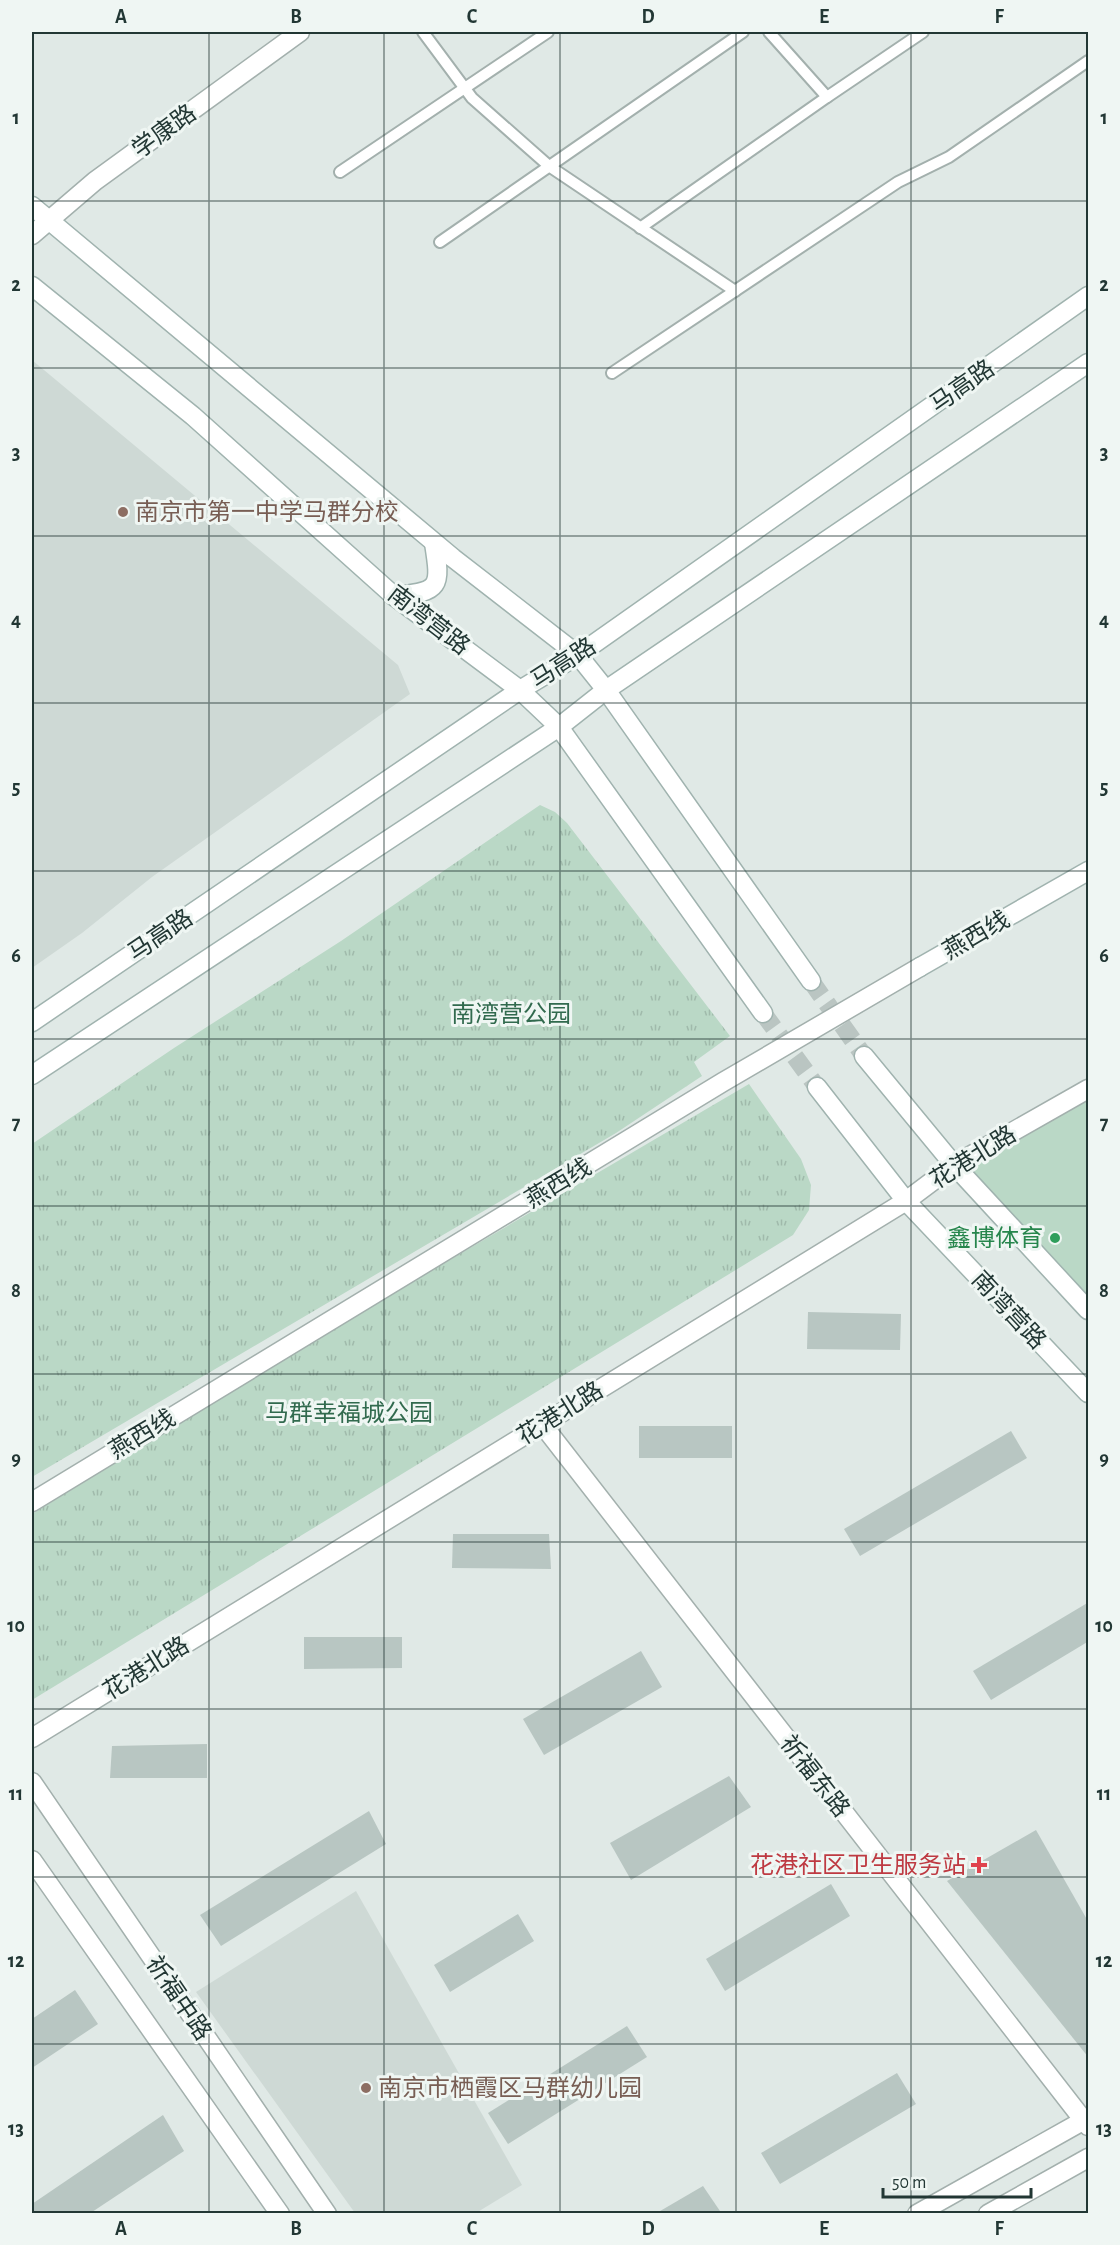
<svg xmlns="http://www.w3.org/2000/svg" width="1120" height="2245" viewBox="0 0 1120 2245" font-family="'Alegreya Sans','Noto Sans SC',sans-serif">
<defs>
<pattern id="park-tufts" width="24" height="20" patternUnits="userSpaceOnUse" patternTransform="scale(1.5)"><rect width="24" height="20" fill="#bad8c6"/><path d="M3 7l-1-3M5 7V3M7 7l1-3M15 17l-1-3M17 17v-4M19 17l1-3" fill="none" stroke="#a0baab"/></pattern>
</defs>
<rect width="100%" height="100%" fill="#e0e9e6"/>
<!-- built -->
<g fill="#ced9d5">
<polygon points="32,360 398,665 410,694 152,877 82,933 32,968"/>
<polygon points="356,1891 522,2185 476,2213 355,2213 196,1992"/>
</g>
<!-- park -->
<g fill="url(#park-tufts)">
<polygon points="540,805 555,812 567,823 730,1036 694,1062 702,1076 616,1133 32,1477 32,1144 174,1048 341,941"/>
<polygon points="749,1084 801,1159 811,1185 809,1210 793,1235 32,1700 32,1514 344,1322"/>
</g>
<!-- pitch -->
<polygon fill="#bad8c6" points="1088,1089 1088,1310 954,1165"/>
<!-- building -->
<g fill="#b8c6c2">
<polygon points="808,1312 901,1314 900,1350 807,1349"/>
<rect x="639" y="1426" width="93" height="32"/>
<polygon points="1011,1431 1027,1458 860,1556 844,1529"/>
<polygon points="453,1534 549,1534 551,1569 452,1568"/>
<polygon points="1089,1602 1089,1641 991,1700 973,1671"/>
<polygon points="304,1637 402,1637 402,1668 304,1669"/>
<polygon points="641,1651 662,1687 544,1755 523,1719"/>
<polygon points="207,1744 207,1778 110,1778 112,1746"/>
<polygon points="729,1776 751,1807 631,1880 610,1843"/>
<polygon points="369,1811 386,1844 221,1946 200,1915"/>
<polygon points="1036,1830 1089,1923 1089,2058 947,1881"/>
<polygon points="831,1884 850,1916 725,1991 706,1959"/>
<polygon points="518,1914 534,1941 450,1992 434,1965"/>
<polygon points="75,1990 98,2024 32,2068 32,2019"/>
<polygon points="627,2026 647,2057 508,2144 488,2113"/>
<polygon points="897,2073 916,2104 780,2184 761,2153"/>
<polygon points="163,2115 184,2151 89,2214 32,2214 32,2204"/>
<polygon points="703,2186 722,2214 655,2214"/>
</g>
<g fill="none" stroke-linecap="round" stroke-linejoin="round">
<!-- secondary-tunnel -->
<g stroke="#bac5c2" stroke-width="18" stroke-dasharray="18 9" stroke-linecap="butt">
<polyline points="811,981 864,1056"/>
<polyline points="763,1013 817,1087"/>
</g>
<defs>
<g id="service">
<polyline points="423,32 472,98 549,166 735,291"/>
<polyline points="827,97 923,32"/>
<polyline points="340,172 548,32"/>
<polyline points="640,228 827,97 769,32"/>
<polyline points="440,242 743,32"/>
<polyline points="612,373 898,182 949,157 1088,61"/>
</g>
<g id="minor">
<polyline points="32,235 95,181 300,32"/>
<polyline points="542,1424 1088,2126"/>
<polyline points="32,1502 723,1082 920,967"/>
<polyline points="32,1738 906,1201 954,1165 1088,1089"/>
<polyline points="32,1782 327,2214"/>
<polyline points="32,1860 280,2214"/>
<polyline points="917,2214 1088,2118"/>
<polyline points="988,2214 1088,2158"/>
</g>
<g id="secondary">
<polyline points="32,206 453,558 578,655 606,690 811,981"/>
<polyline points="32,286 193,416 394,596 520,690 559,727 763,1013"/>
<path d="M394,596C441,592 441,587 434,543"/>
<polyline points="920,967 1088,871"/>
<polyline points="32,1022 520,690 578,655 1088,296"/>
<polyline points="864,1056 954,1165 1088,1310"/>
<polyline points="32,1075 559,727 606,690 1088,363"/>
<polyline points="817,1087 906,1201 1088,1393"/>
</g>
</defs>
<!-- service casing -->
<use href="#service" stroke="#a3b0ad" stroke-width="14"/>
<!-- minor casing -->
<use href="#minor" stroke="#a3b0ad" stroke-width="21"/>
<!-- secondary casing -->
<use href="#secondary" stroke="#a0b3af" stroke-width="21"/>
<!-- service -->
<use href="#service" stroke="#fff" stroke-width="10"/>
<!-- minor -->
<use href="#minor" stroke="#fff" stroke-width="18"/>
<!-- secondary -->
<use href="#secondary" stroke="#fff" stroke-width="18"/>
</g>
<!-- grid -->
<path fill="none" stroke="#223734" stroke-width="1.5" stroke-opacity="0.55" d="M209,32V2214M384,32V2214M560,32V2214M736,32V2214M911,32V2214M32,201H1088M32,368H1088M32,536H1088M32,703H1088M32,871H1088M32,1039H1088M32,1206H1088M32,1374H1088M32,1542H1088M32,1709H1088M32,1877H1088M32,2044H1088"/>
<!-- markers -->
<g fill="#8d6e63" stroke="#eff6f3" stroke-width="2">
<circle cx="123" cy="512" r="6"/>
<circle cx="366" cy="2088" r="6"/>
</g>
<circle fill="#2e9e5b" stroke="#eff6f3" stroke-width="2" cx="1055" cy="1238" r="6"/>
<path fill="#e0444e" stroke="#eff6f3" stroke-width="2" d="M976 1856h6v6h6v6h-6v6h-6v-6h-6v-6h6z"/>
<g text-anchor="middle" stroke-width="6" stroke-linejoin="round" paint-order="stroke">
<!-- street labels -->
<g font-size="24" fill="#223734" stroke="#eff6f3">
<text transform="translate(164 131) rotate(-36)" y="8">学康路</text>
<text transform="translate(962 386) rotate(-35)" y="8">马高路</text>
<text transform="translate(429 620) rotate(38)" y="8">南湾营路</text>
<text transform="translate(563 663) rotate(-33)" y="8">马高路</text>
<text transform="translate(160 935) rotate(-34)" y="8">马高路</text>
<text transform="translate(976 935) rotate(-30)" y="8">燕西线</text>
<text transform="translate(973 1157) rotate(-32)" y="8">花港北路</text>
<text transform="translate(558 1183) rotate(-31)" y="8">燕西线</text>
<text transform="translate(1009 1310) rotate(47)" y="8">南湾营路</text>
<text transform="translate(560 1413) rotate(-32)" y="8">花港北路</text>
<text transform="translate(142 1434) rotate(-31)" y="8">燕西线</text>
<text transform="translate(146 1668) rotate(-32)" y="8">花港北路</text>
<text transform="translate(815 1776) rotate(52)" y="8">祈福东路</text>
<text transform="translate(179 1998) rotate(56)" y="8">祈福中路</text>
</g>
<!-- education labels -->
<g font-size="24" fill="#785e54" stroke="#eff6f3" text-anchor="start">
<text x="135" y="520">南京市第一中学马群分校</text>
<text x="378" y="2096">南京市栖霞区马群幼儿园</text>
</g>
<!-- park labels -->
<g font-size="24" fill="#316a4e" stroke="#eff6f3">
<text x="511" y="1022">南湾营公园</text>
<text x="349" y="1421">马群幸福城公园</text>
</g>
<!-- leisure labels -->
<g font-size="24" fill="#27864d" stroke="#eff6f3" text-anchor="end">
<text x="1043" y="1246">鑫博体育</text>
</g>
<!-- health labels -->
<g font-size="24" fill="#be3a42" stroke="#eff6f3" text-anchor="end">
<text x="966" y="1873">花港社区卫生服务站</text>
</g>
</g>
<!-- border -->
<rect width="1120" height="2245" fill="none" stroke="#eff6f3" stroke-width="66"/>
<!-- scale -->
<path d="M883 2188v9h148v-9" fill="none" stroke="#223734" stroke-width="3"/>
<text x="892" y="2188" font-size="18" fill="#223734" stroke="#eff6f3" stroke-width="4.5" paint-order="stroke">50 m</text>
<rect x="33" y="33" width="1054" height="2179" fill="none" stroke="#223734" stroke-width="2"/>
<g font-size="20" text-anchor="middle" font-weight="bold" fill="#223734">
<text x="121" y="23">A</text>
<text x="296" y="23">B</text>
<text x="472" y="23">C</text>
<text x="648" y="23">D</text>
<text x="824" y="23">E</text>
<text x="999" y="23">F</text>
<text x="16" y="124">1</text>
<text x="1104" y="124">1</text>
<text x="16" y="291">2</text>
<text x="1104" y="291">2</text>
<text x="16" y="459">3</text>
<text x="1104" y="459">3</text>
<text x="16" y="626">4</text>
<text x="1104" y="626">4</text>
<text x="16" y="794">5</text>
<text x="1104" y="794">5</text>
<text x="16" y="962">6</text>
<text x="1104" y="962">6</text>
<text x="16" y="1129">7</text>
<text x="1104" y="1129">7</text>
<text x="16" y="1297">8</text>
<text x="1104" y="1297">8</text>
<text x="16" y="1465">9</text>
<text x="1104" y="1465">9</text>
<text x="16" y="1632">10</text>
<text x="1104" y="1632">10</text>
<text x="16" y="1800">11</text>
<text x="1104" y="1800">11</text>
<text x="16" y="1967">12</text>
<text x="1104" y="1967">12</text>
<text x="16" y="2135">13</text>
<text x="1104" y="2135">13</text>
<text x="121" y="2235">A</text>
<text x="296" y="2235">B</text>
<text x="472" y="2235">C</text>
<text x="648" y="2235">D</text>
<text x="824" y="2235">E</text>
<text x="999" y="2235">F</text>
</g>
</svg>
